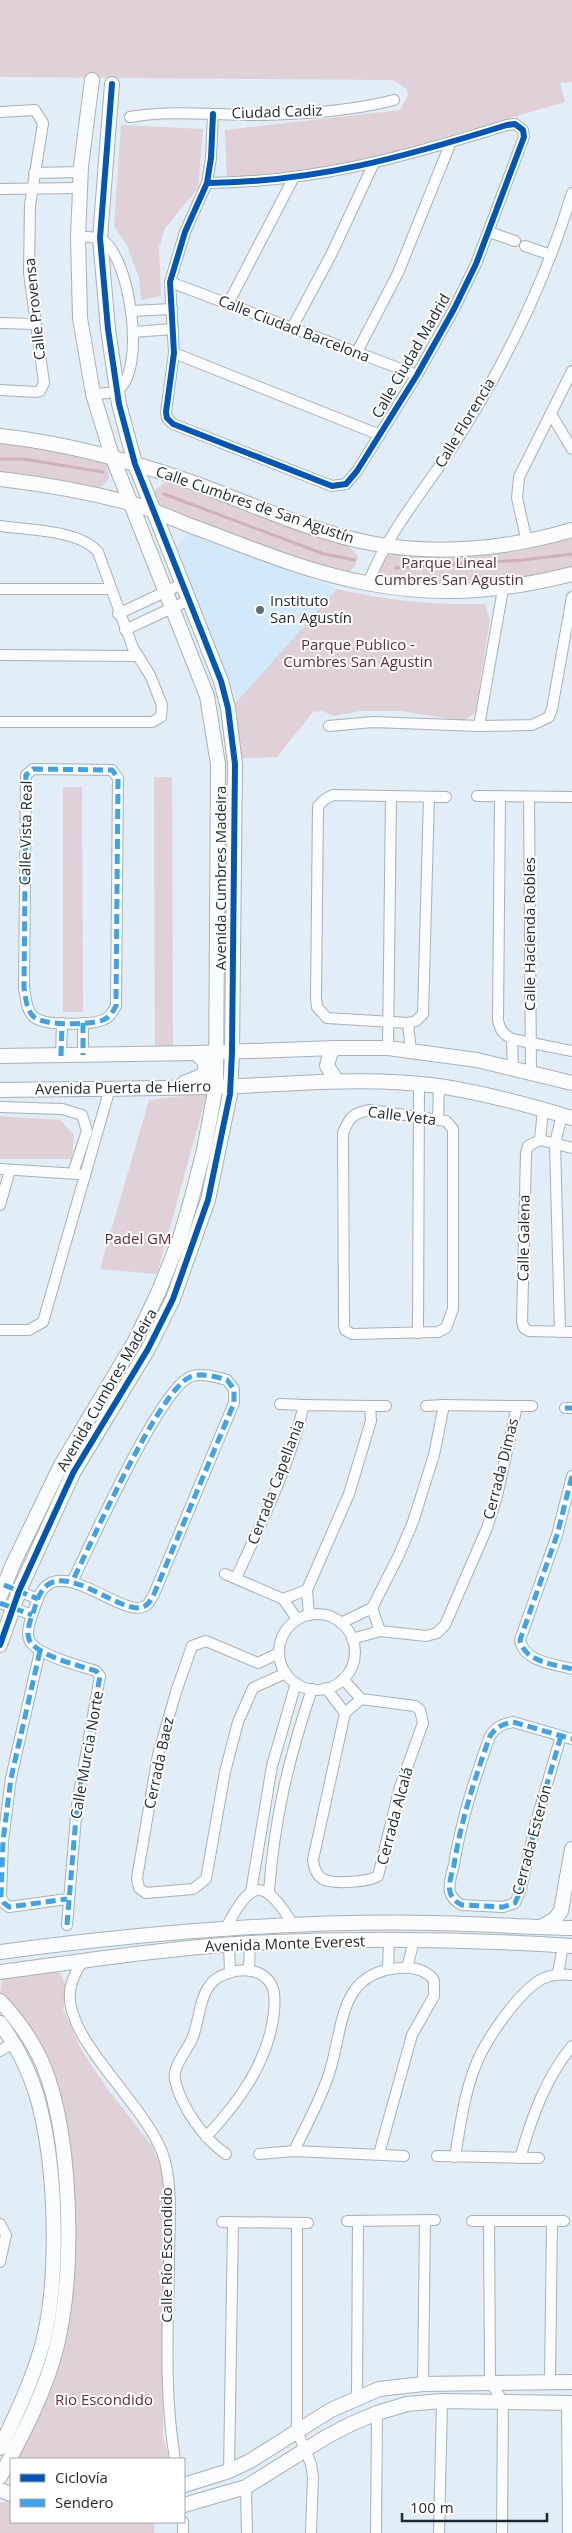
<svg xmlns="http://www.w3.org/2000/svg" width="572" height="2533" viewBox="0 0 572 2533" font-family="'Open Sans',sans-serif">
<rect width="100%" height="100%" fill="#e1edf7"/>
<!-- built -->
<polygon fill="#d1e9fb" points="188,534 337,589 234,705 210,631 175,548"/>
<!-- green -->
<g fill="#e0d0d7">
<polygon points="0,0 572,0 572,82 560,83 565,102 369,159 328,168 227,180 225,130 400,110 408,95 407,89 393,80 0,77"/>
<polygon points="121,125 203,129 198,188 165,228 159,247 161,296 141,300 139,278 127,245 114,226"/>
<polygon points="0,442 99,459 107,465 109,478 103,486 96,488 0,471"/>
<polygon points="165,482 347,544 358,556 355,566 349,572 305,561 160,507 154,494 156,489"/>
<path d="M572,537V568L497,584L450,586L389,582L382,577L379,569L387,554C449,558 513,559 572,537Z"/>
<path d="M337,589C390,601 431,605 485,604L490,620L475,713L463,721L401,711H360L334,716L323,711L313,712L277,757L241,758L234,705Z"/>
<polygon points="154,777 172,777 173,1046 155,1046"/>
<polygon points="63,787 82,787 83,1012 63,1012"/>
<polygon points="207,1093 157,1274 100,1269 149,1100"/>
<polygon points="0,1116 60,1120 74,1135 72,1159 0,1159"/>
<path d="M45,1969L60,1973L67,1989L63,2009L82,2051L106,2087L152,2146L163,2171V2436L169,2459H18L56,2363L72,2301L73,2278L66,2122C56,2074 27,2033 0,1993L2,1978Z"/>
<polygon points="11,2500 11,2522 154,2522 154,2533 0,2533 0,2503"/>
</g>
<g fill="none" stroke-linecap="round" stroke-linejoin="round">
<!-- stream -->
<g stroke="#cfb0b7" stroke-width="3">
<polyline points="0,459 23,459 103,472"/>
<polyline points="164,494 324,554 355,560"/>
<polyline points="396,568 522,560 572,554"/>
</g>
<defs>
<g id="street">
<polyline points="0,112 35,110 43,123 30,205 29,273 44,383 40,391 36,392 0,390"/>
<path d="M130,117C174,109 220,116 264,115C307,114 352,111 394,100"/>
<polyline points="34,173 80,172"/>
<path d="M207,183C316,182 404,157 507,125L515,124L523,130L524,137L476,264L454,309L417,375L357,471L346,484L332,486L173,424L167,418L166,412L174,353L170,282L185,232L207,183L211,158L213,114"/>
<polyline points="0,189 80,188"/>
<polyline points="489,232 515,241"/>
<path d="M78,237C84,237 95,236 101,239C130,254 148,374 116,391C111,394 100,393 93,394"/>
<polyline points="525,246 551,255"/>
<polyline points="170,282 417,375"/>
<polyline points="228,304 293,179"/>
<polyline points="131,311 172,309"/>
<polyline points="0,323 35,324"/>
<polyline points="292,328 331,255 373,165"/>
<polyline points="133,332 173,329"/>
<polyline points="357,352 398,273 451,142"/>
<polyline points="174,353 380,435"/>
<polyline points="551,414 572,449"/>
<path d="M0,526C28,530 80,530 98,552L133,648L150,675L162,705L161,717L152,722H0"/>
<polyline points="527,542 517,498 519,477 572,371"/>
<path d="M368,584C388,531 425,490 455,443C504,366 546,280 572,193"/>
<polyline points="0,589 111,589"/>
<polyline points="118,614 182,584"/>
<polyline points="125,630 189,600"/>
<polyline points="0,655 138,656"/>
<polyline points="329,726 373,722 479,726 532,725 549,717 552,709 572,597"/>
<polyline points="479,726 503,589"/>
<path d="M33,769L112,770L118,778L116,1006C112,1013 110,1017 103,1020C90,1025 44,1026 34,1017C26,1010 26,998 24,988L26,775Z"/>
<polyline points="477,796 572,797"/>
<polyline points="429,797 423,1014 416,1021 408,1023 327,1018 317,1007 316,998 318,806 325,799 333,795 446,797"/>
<path d="M500,797L498,1020C500,1030 503,1034 512,1039L572,1051"/>
<polyline points="529,797 531,1072"/>
<polyline points="83,1023 83,1055"/>
<polyline points="408,1023 411,1051"/>
<polyline points="512,1039 513,1067"/>
<polyline points="388,1048 391,796"/>
<polyline points="61,1056 62,1023"/>
<polyline points="0,1107 62,1109 82,1115 87,1131 73,1173"/>
<path d="M370,1110L446,1121L453,1129V1309L446,1328L438,1332L352,1334L345,1330L344,1325L343,1133C349,1118 353,1113 370,1110Z"/>
<polyline points="438,1120 439,1086"/>
<polyline points="540,1140 543,1109"/>
<polyline points="572,1148 540,1140 528,1146 526,1153 522,1322 524,1328 529,1331 572,1332"/>
<polyline points="0,1169 78,1174"/>
<polyline points="0,1205 10,1170"/>
<polyline points="0,1330 29,1330 43,1322 110,1088"/>
<polyline points="560,1332 555,1143 562,1115"/>
<polyline points="418,1333 419,1085"/>
<polyline points="280,1404 304,1405"/>
<polyline points="370,1406 386,1406"/>
<polyline points="426,1406 444,1405"/>
<polyline points="517,1406 532,1406"/>
<polyline points="565,1408 572,1408"/>
<path d="M572,1476L557,1535L520,1640C524,1662 554,1664 572,1669"/>
<polyline points="225,1574 283,1599 297,1619"/>
<path d="M236,1578C262,1522 290,1464 304,1405L370,1406L371,1421L349,1494L307,1590L309,1615"/>
<polyline points="14,1589 38,1599"/>
<polyline points="283,1599 307,1590"/>
<polyline points="0,1603 32,1615"/>
<polyline points="372,1608 380,1631"/>
<circle cx="317" cy="1652" r="38"/>
<polyline points="341,1623 372,1608 398,1557 413,1522 434,1455 444,1405 517,1406 497,1496 487,1528 445,1625 437,1633 426,1636 380,1631 352,1639"/>
<polyline points="40,1651 11,1778 3,1841 1,1897 4,1903 9,1907 67,1899"/>
<polyline points="279,1653 258,1663 206,1641 192,1646 176,1692 158,1755 137,1878 139,1888 146,1893 193,1889 206,1879 225,1772 238,1722 253,1688 286,1673"/>
<polyline points="343,1679 361,1699"/>
<polyline points="326,1688 345,1713"/>
<path d="M361,1699L415,1706L420,1710L423,1723L400,1787L378,1876C368,1882 337,1884 325,1880C317,1877 314,1868 313,1860L345,1713Z"/>
<path d="M561,1736L536,1822L521,1889L515,1903L503,1907L462,1905C456,1902 452,1899 450,1892C448,1884 452,1873 454,1865C461,1820 475,1778 490,1736C496,1727 502,1724 513,1722L572,1739"/>
<polyline points="251,1892 272,1766 296,1683"/>
<path d="M269,1892C274,1820 289,1757 312,1689"/>
<path d="M67,1925L77,1805L100,1676L96,1671C81,1666 34,1655 29,1639C26,1631 31,1618 34,1610C37,1601 40,1589 49,1584C75,1568 126,1618 145,1606C149,1604 152,1598 154,1594L234,1403V1389L227,1380C217,1377 200,1372 190,1377C159,1390 90,1546 72,1582"/>
<path d="M225,1930C251,1878 264,1877 294,1926"/>
<polyline points="229,1945 230,1972"/>
<path d="M83,1960C77,1970 71,1980 70,1992C65,2042 152,2109 165,2161C173,2194 169,2230 169,2263C168,2329 164,2394 175,2459"/>
<polyline points="407,1968 414,1940"/>
<polyline points="388,1969 389,1941"/>
<polyline points="249,1970 250,1943"/>
<polyline points="558,1974 563,1946"/>
<polyline points="0,2051 14,2042"/>
<path d="M206,2137C239,2102 269,2061 274,2012C275,1999 276,1986 265,1977C256,1969 239,1969 229,1973C222,1975 214,1979 210,1985C199,1999 199,2023 192,2039C187,2051 172,2067 175,2080C181,2107 204,2139 226,2154"/>
<path d="M294,2151C306,2126 320,2101 329,2074C344,2029 337,1972 400,1968C413,1967 426,1970 434,1980V1996L412,2035L379,2154"/>
<polyline points="259,2154 294,2151 404,2156"/>
<polyline points="437,2156 539,2158"/>
<path d="M455,2157C460,2127 464,2095 475,2067C484,2042 519,1991 542,1979C552,1974 561,1974 572,1975"/>
<path d="M520,2158C532,2117 545,2079 572,2046"/>
<polyline points="347,2221 435,2220"/>
<polyline points="472,2221 564,2221"/>
<polyline points="489,2221 490,2381 503,2402 502,2533"/>
<polyline points="222,2222 308,2223"/>
<polyline points="0,2224 6,2235 0,2262"/>
<polyline points="297,2224 297,2431 311,2464 313,2477 311,2533"/>
<polyline points="550,2381 552,2221"/>
<polyline points="423,2384 425,2221"/>
<polyline points="357,2397 358,2221"/>
<polyline points="567,2402 568,2533"/>
<polyline points="229,2471 233,2223"/>
<polyline points="246,2487 247,2533"/>
<polyline points="183,2522 183,2533"/>
<polyline points="376,2533 377,2413"/>
<polyline points="439,2533 442,2401"/>
</g>
<g id="secondary">
<path d="M0,436C66,443 128,460 191,482C250,503 308,531 370,543C436,556 508,549 572,530"/>
<path d="M0,479C43,484 88,492 130,503C152,509 173,519 194,527C251,548 306,572 366,583C439,597 501,592 572,574"/>
<polyline points="335,1048 330,1054 327,1066 337,1081"/>
<polyline points="0,1056 196,1053 335,1048 388,1048 477,1060 572,1083"/>
<polyline points="184,1083 204,1075 206,1063 196,1053"/>
<path d="M0,1090C79,1089 159,1089 239,1086C305,1083 373,1077 439,1086C484,1093 529,1105 572,1118"/>
<polyline points="0,1596 14,1562 61,1465 135,1341 159,1291 180,1238 192,1197 204,1150 216,1086 218,764 207,696 112,456 93,394 80,318 78,237 81,166 92,80"/>
<polyline points="0,1645 19,1591 73,1473 148,1349 173,1299 208,1200 230,1094 232,1052 235,764 228,708 221,681 135,464 119,404 108,329 100,238 112,84"/>
<polyline points="541,1927 555,1919 561,1911 572,1849"/>
<path d="M0,1952C143,1933 290,1920 435,1923C481,1924 527,1927 572,1928"/>
<path d="M0,1972C83,1961 167,1948 251,1943C358,1938 466,1939 572,1946"/>
<path d="M0,2001C18,2020 34,2043 44,2067C72,2138 75,2270 57,2345C46,2391 22,2436 0,2477"/>
<path d="M0,2023C19,2049 34,2080 41,2112C56,2175 59,2280 43,2342C33,2379 17,2413 0,2448"/>
<polyline points="184,2485 229,2471 250,2461 331,2410 379,2389 423,2384 572,2382"/>
<polyline points="0,2490 11,2494"/>
<polyline points="184,2505 246,2487 326,2437 351,2424 377,2413 407,2404 442,2401 572,2403"/>
</g>
</defs>
<!-- street casing -->
<use href="#street" stroke="#a7b1b9" stroke-width="12"/>
<!-- secondary casing -->
<use href="#secondary" stroke="#a7b1b9" stroke-width="16"/>
<!-- street -->
<use href="#street" stroke="#fafcfe" stroke-width="10"/>
<!-- secondary -->
<use href="#secondary" stroke="#fafcfe" stroke-width="14"/>
<!-- quiet -->
<g stroke="#3da3eb" stroke-width="5" stroke-dasharray="10 5" stroke-linecap="butt">
<path d="M33,769L112,770L118,778L116,1006C112,1013 110,1017 103,1020C90,1025 44,1026 34,1017C26,1010 26,998 24,988L26,775Z"/>
<polyline points="83,1023 83,1055"/>
<polyline points="61,1056 62,1023"/>
<polyline points="565,1408 572,1408"/>
<path d="M572,1476L557,1535L520,1640C524,1662 554,1664 572,1669"/>
<polyline points="4,1585 38,1599"/>
<polyline points="0,1603 32,1615"/>
<polyline points="40,1651 11,1778 3,1841 1,1897 4,1903 9,1907 67,1899"/>
<path d="M561,1736L536,1822L521,1889L515,1903L503,1907L462,1905C456,1902 452,1899 450,1892C448,1884 452,1873 454,1865C461,1820 475,1778 490,1736C496,1727 502,1724 513,1722L572,1739"/>
<path d="M67,1925L77,1805L100,1676L96,1671C81,1666 34,1655 29,1639C26,1631 31,1618 34,1610C37,1601 40,1589 49,1584C75,1568 126,1618 145,1606C149,1604 152,1598 154,1594L234,1403V1389L227,1380C217,1377 200,1372 190,1377C159,1390 90,1546 72,1582"/>
</g>
<defs>
<g id="cycleway">
<path d="M207,183C316,182 404,157 507,125L515,124L523,130L524,137L476,264L454,309L417,375L357,471L346,484L332,486L173,424L167,418L166,412L174,353L170,282L185,232L207,183L211,158L213,114"/>
<polyline points="0,1645 19,1591 73,1473 148,1349 173,1299 208,1200 230,1094 232,1052 235,764 228,708 221,681 135,464 119,404 108,329 100,238 112,84"/>
</g>
</defs>
<!-- cycleway casing -->
<use href="#cycleway" stroke="#fff" stroke-width="9"/>
<!-- cycleway -->
<use href="#cycleway" stroke="#0057b8" stroke-width="6"/>
</g>
<!-- markers -->
<circle fill="#626d76" stroke="#fff" stroke-width="2" cx="260" cy="610" r="5"/>
<g text-anchor="middle" stroke-width="4" stroke-linejoin="round" paint-order="stroke">
<!-- street labels -->
<g font-size="15" fill="#1e2830" stroke="#fff">
<text transform="translate(277 112) rotate(-2)" y="5">Ciudad Cadiz</text>
<text transform="translate(35 309) rotate(-96)" y="5">Calle Provensa</text>
<text transform="translate(294 329) rotate(21)" y="5">Calle Ciudad Barcelona</text>
<text transform="translate(411 356) rotate(-60)" y="5">Calle Ciudad Madrid</text>
<text transform="translate(465 423) rotate(-59)" y="5">Calle Florencia</text>
<text transform="translate(255 505) rotate(19)" y="5">Calle Cumbres de San Agustín</text>
<text transform="translate(26 833) rotate(-89)" y="5">Calle Vista Real</text>
<text transform="translate(221 878) rotate(-90)" y="5">Avenida Cumbres Madeira</text>
<text transform="translate(530 934) rotate(-90)" y="5">Calle Hacienda Robles</text>
<text transform="translate(123 1088) rotate(-1)" y="5">Avenida Puerta de Hierro</text>
<text transform="translate(402 1116) rotate(7)" y="5">Calle Veta</text>
<text transform="translate(524 1238) rotate(-89)" y="5">Calle Galena</text>
<text transform="translate(107 1390) rotate(-60)" y="5">Avenida Cumbres Madeira</text>
<text transform="translate(501 1469) rotate(-76)" y="5">Cerrada Dimas</text>
<text transform="translate(276 1482) rotate(-69)" y="5">Cerrada Capellania</text>
<text transform="translate(87 1755) rotate(-80)" y="5">Calle Murcia Norte</text>
<text transform="translate(159 1763) rotate(-78)" y="5">Cerrada Baez</text>
<text transform="translate(395 1816) rotate(-75)" y="5">Cerrada Alcalá</text>
<text transform="translate(532 1840) rotate(-75)" y="5">Cerrada Esterón</text>
<text transform="translate(285 1944) rotate(-2)" y="5">Avenida Monte Everest</text>
<text transform="translate(167 2255) rotate(-90)" y="5">Calle Río Escondido</text>
</g>
<!-- park labels -->
<g font-size="15" fill="#672935" stroke="#fff">
<text x="449" y="568">Parque Lineal<tspan x="449" dy="17">Cumbres San Agustin</tspan></text>
<text x="358" y="650">Parque Publico -<tspan x="358" dy="17">Cumbres San Agustin</tspan></text>
<text x="138" y="1244">Padel GM</text>
<text x="104" y="2405">Rio Escondido</text>
</g>
<!-- poi labels -->
<g font-size="15" fill="#1e2830" stroke="#fff" text-anchor="start">
<text x="270" y="606">Instituto<tspan x="270" dy="17">San Agustín</tspan></text>
</g>
</g>
<!-- legend -->
<rect x="10" y="2458" width="175" height="65" fill="#ffffff" stroke="#a5a9ac"/>
<rect x="20" y="2474" width="25" height="8" fill="#0057b8" stroke="#a5a9ac"/>
<text x="55" y="2483" font-size="15" fill="#1e2830">Ciclovía</text>
<rect x="20" y="2499" width="25" height="8" fill="#3da3eb" stroke="#a5a9ac"/>
<text x="55" y="2508" font-size="15" fill="#1e2830">Sendero</text>
<!-- scale -->
<path d="M402 2513v8h145v-8" fill="none" stroke="#1e2830" stroke-width="2.5"/>
<text x="410" y="2513" font-size="15" fill="#1e2830" stroke="#ffffff" stroke-width="4" paint-order="stroke">100 m</text>
</svg>
